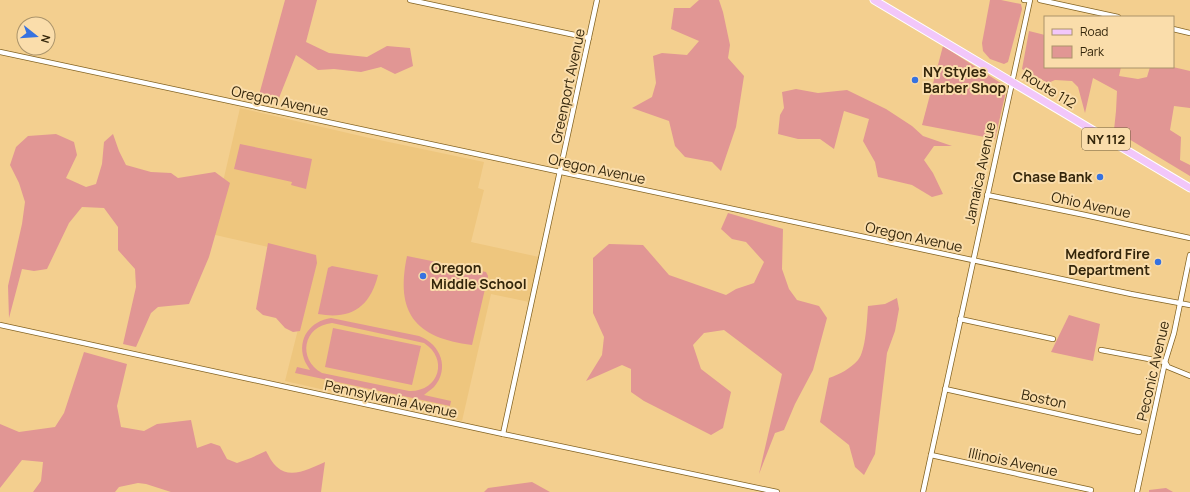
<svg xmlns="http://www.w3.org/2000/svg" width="1190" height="492" viewBox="0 0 1190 492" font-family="Manrope,sans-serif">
<rect width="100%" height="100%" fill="#f3cf8f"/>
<!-- built -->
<polygon fill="#eec67e" points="240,108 365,137 484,162 478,188 484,190 471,242 539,257 529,302 491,294 462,421 285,381 316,258 211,234"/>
<!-- green -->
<g fill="#e19694" fill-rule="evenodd">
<polygon points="285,0 317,0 306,42 329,53 367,57 387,46 410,48 413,66 395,74 381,67 361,72 334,69 318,70 296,55 277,103 259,95"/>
<polygon points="699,0 719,0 723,12 730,45 728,58 744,76 736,127 721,171 712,162 685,157 675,146 669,121 632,108 652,97 656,83 653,56 662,53 687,55 699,41 671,29 674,8 690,8"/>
<polygon points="990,0 1001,0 1021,4 1022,9 1008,62 1004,64 990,59 983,51 982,43"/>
<polygon points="1029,31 1045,35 1045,67 1121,67 1119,76 1138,79 1147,77 1150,67 1173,67 1190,71 1190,108 1174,106 1170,130 1181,137 1180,160 1190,165 1190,176 1114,130 1116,111 1117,91 1093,78 1085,113 1078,87 1072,81 1055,80 1048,83 1022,69"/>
<polygon points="943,46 1007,87 995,139 922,125"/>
<polygon points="796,89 818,93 847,90 886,109 912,126 923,136 952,146 934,146 924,160 933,173 943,194 932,197 912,185 878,177 875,162 863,141 869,119 844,111 834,149 820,139 798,139 778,134 780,115 784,108 782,92"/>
<polygon points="56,134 74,142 77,155 66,178 86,187 96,184 102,164 104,142 113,134 119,151 126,165 151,172 171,173 178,178 215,172 230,183 209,257 189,304 158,307 151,313 136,347 123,344 136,287 135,269 118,250 118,227 104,208 82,207 69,223 47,269 34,271 22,269 9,318 8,286 22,224 25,202 19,183 10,165 16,147 28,136"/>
<polygon points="240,144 312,159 306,189 291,185 292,182 234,169"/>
<polygon points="728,213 783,229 782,269 789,289 797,300 819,306 827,318 813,370 795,404 784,430 775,433 759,474 782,374 724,330 704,333 693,345 701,369 731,392 723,428 711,435 644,401 631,392 631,369 622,365 586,381 602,355 604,337 593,313 593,258 609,244 643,245 669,275 726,295 736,289 754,283 764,262 746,242 732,239 721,229"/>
<polygon points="268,243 316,255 317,263 300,331 293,332 285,328 276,318 263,315 256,309"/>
<path d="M407,256L486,272L488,276L472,345C415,338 395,313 407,256Z"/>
<path d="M332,266L378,275C370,307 351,320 318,314L328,268Z"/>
<path d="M897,298L899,309L895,331L887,353L875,454L864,475L855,467L849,445L820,422L829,378C840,374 850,369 858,360C866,351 867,319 868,306L885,304Z"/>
<polygon points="1069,315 1100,324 1093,361 1051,352"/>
<path d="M331,318L419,336C441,344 450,369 434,387C431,390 427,392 424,395L451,401L450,406L295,373L297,367L310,370C308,366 305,363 304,359C297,338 311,321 331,318ZM332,323L424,343C449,359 439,392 409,391L322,373C297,359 303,326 332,323Z"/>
<polygon points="333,328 421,346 412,385 325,367"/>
<path d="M84,352L127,364L117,406L121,427L144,431L157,424L191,420L197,448L211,443L220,446L227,459L237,463L251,458L266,451C269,456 272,463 277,467C291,480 310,468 325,462L321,492H171L146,484L138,483L119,487L115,492H33L41,481L43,462L22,460L0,488V424L19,432L55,427L64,413Z"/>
<polygon points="532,482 550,492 484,492 488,488"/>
<polygon points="1166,488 1173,492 1149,492 1149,490"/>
</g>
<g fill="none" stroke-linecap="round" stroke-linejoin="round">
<defs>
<g id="minor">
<polyline points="410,0 589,38"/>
<polyline points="1024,0 1028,0"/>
<polyline points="1040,0 1118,17"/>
<polyline points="1173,29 1190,33"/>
<polyline points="0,52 1131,294 1190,305"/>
<polyline points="987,195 1085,215 1190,238"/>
<polyline points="960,319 1053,339"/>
<polyline points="0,325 503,434 777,492"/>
<polyline points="1101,350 1165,362 1168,367 1190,376"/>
<polyline points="945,389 1139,432"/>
<polyline points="503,434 597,0"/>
<polyline points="931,455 1091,490"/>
<polyline points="923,492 1030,0"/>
<polyline points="1137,492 1165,362 1174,333 1190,255"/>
</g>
<polyline id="primary" points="874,0 1190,188"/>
</defs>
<!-- minor casing -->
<use href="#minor" stroke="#836322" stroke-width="6"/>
<!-- primary casing -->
<use href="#primary" stroke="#fff" stroke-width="9"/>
<!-- minor -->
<use href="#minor" stroke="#fff" stroke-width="4.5"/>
<!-- primary -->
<use href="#primary" stroke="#f2c7fa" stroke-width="7"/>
</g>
<!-- markers -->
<g fill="#3672e0" stroke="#faddab" stroke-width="1.5">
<circle cx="915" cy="80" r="4"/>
<circle cx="1100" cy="177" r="4"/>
<circle cx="1158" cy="262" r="4"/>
<circle cx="423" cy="276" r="4"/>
</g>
<g text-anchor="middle" stroke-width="4" stroke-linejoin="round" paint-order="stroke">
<!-- shield labels -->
<rect fill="#faddab" stroke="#6f5d3b" stroke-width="1" x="1082" y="128" width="48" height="22" rx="3"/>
<g font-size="13" font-weight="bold" fill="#34260b">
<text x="1106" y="144">NY 112</text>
</g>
<!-- poi labels -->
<g font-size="14" font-weight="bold" fill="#34260b" stroke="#faddab" text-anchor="start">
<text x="923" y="77">NY Styles<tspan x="923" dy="16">Barber Shop</tspan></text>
<text x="1092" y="182" text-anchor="end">Chase Bank</text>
<text x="1150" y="259" text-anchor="end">Medford Fire<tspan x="1150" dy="16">Department</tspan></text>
<text x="431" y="273">Oregon<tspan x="431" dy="16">Middle School</tspan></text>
</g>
<!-- street labels -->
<g font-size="14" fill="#34260b" stroke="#faddab">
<text transform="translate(568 86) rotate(-78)" y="5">Greenport Avenue</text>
<text transform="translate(1049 89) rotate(31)" y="5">Route 112</text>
<text transform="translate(280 101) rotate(12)" y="5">Oregon Avenue</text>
<text transform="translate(597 169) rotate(12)" y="5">Oregon Avenue</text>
<text transform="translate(980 173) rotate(-78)" y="5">Jamaica Avenue</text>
<text transform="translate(1091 205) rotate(12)" y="5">Ohio Avenue</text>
<text transform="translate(914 237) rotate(12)" y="5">Oregon Avenue</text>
<text transform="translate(1153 371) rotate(-77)" y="5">Peconic Avenue</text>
<text transform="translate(391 399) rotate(12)" y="5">Pennsylvania Avenue</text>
<text transform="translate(1044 399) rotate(12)" y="5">Boston</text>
<text transform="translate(1013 462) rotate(12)" y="5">Illinois Avenue</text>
</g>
</g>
<!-- legend -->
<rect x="1044" y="16" width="130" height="52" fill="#faddab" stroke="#ab946b"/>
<rect x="1052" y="29" width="20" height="6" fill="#f2c7fa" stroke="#ab946b"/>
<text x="1080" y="36" font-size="12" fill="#34260b">Road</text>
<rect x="1052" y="46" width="20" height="12" fill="#e19694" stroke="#ab946b"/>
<text x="1080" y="56" font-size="12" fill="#34260b">Park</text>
<!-- north arrow -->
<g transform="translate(36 36) rotate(107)"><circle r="19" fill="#faddab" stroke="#ab946b"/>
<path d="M0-3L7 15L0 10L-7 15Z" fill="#3672e0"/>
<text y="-6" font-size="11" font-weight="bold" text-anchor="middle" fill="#34260b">N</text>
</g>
</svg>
